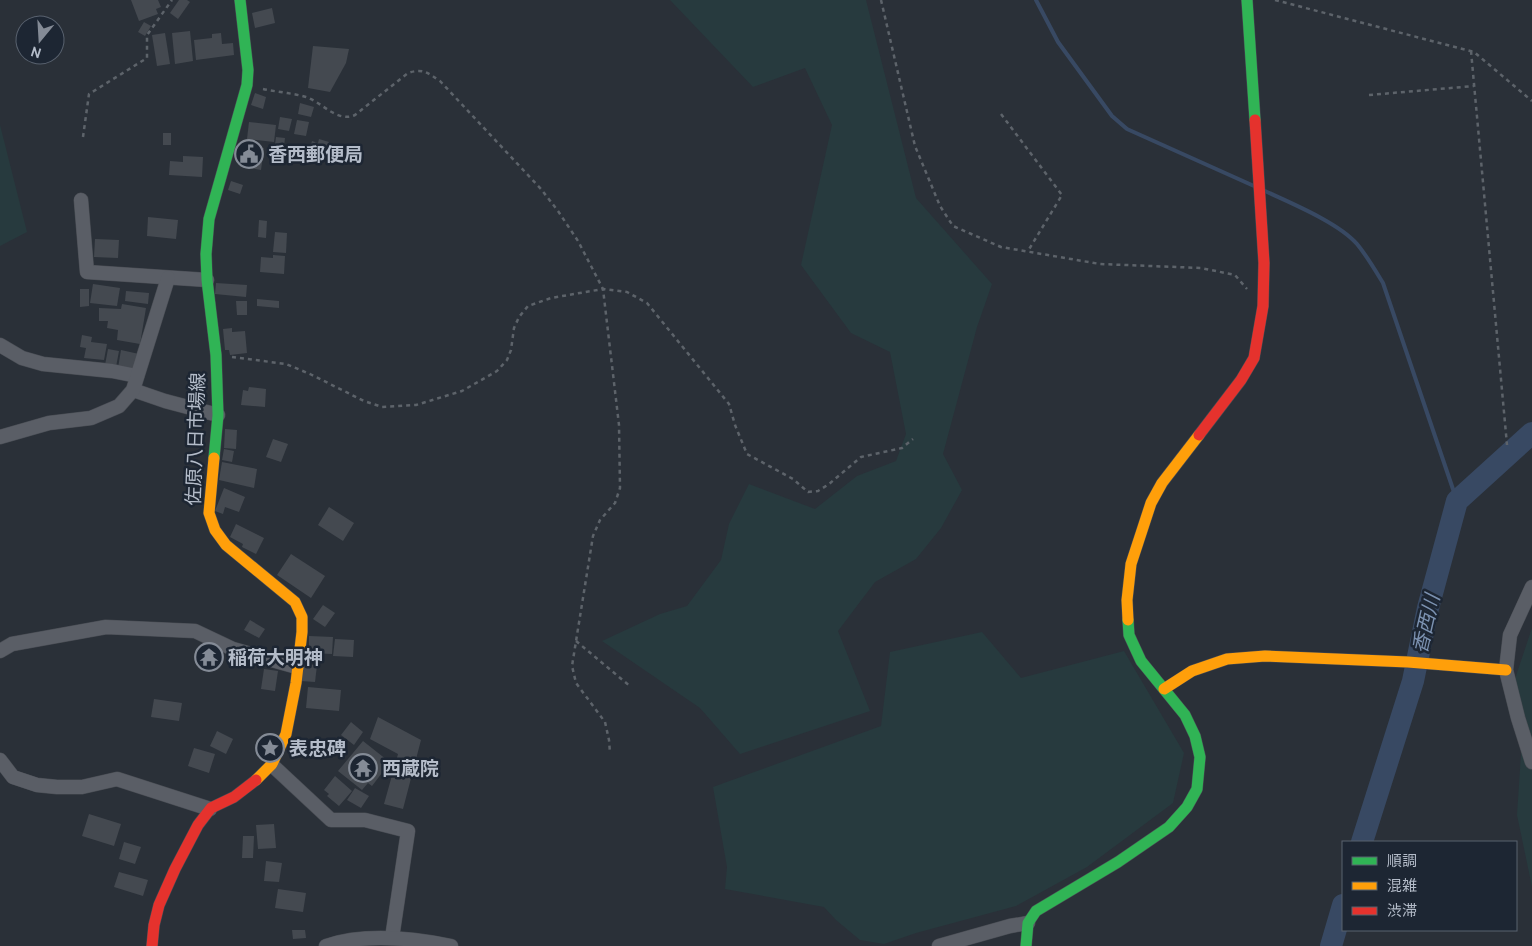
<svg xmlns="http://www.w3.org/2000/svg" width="1532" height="946" viewBox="0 0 1532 946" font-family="Cabin,'Noto Sans JP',sans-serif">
<rect width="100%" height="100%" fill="#2a3038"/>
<!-- green -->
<g fill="#273a3e">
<polygon points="670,0 866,0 916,198 992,284 977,327 943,454 962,490 941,528 916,559 875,582 838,631 870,711 740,754 700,708 602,641 660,614 687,606 721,560 729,524 749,484 815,509 857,476 896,461 906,434 890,352 851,333 801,265 832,125 805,68 753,87"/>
<polygon points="0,125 27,232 0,246"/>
<polygon points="1532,628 1532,887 1517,815 1522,739 1513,685"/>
<polygon points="982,632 1021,678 1124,651 1184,753 1173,803 1087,867 1016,906 916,933 884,944 860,940 836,920 824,907 725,889 727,867 713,787 881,726 890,652"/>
</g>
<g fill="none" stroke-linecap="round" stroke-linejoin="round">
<!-- stream -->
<g stroke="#384963" stroke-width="4">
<polyline points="1036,0 1058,42 1112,116 1127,129 1254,186"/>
<path d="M1265,191C1291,203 1339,223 1357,244C1367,256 1375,270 1383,283L1457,501"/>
</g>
<!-- river -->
<g stroke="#384963" stroke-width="22">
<polyline points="1362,842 1413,681 1428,608 1457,501 1532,433"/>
<polyline points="1331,946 1343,905"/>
</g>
</g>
<!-- building -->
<g fill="#444950">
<polygon points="131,0 158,0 161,7 156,9 158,14 139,21"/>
<polygon points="179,0 187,0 190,2 178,19 170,13"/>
<polygon points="272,8 275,23 255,28 252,13"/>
<polygon points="144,22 151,26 145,36 138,32"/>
<polygon points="190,31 193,61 175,64 172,33"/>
<polygon points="165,33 170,64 157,66 152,35"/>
<polygon points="221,33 222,44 233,43 234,55 196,60 194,40 212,38 212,34"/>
<polygon points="313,46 349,49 346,63 330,92 308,88"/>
<polygon points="255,93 266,97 263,109 251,105"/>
<polygon points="300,103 314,107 311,117 298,114"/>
<polygon points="280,117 292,119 289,131 278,129"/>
<polygon points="297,120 309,122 306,136 294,134"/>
<polygon points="249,122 276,125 274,142 247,139"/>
<rect x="163" y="133" width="8" height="12"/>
<polygon points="276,137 285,138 284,146 275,145"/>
<polygon points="319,139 329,142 328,146 337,150 333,162 308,154 312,141 318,143"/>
<polygon points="240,143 264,148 261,170 245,167 246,162 237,161"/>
<polygon points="183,156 203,157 202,177 169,175 170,161 183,162"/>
<polygon points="231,181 243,185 240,194 228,190"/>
<polygon points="148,217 178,220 176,239 147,236"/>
<polygon points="259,220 267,221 266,238 258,237"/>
<polygon points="275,232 287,233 286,253 273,252"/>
<polygon points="95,239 119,240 118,258 94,257"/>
<polygon points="273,255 285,256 284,274 260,272 261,257 273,258"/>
<polygon points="216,283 247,285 246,297 215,294"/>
<polygon points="93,284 120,288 117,306 90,303"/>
<polygon points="80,289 89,289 89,306 80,307"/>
<polygon points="126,291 149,293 148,304 125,301"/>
<polygon points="257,299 279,301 279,308 257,306"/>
<polygon points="236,301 247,301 247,315 237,315"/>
<polygon points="122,304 146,308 140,344 117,340 118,330 107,328 108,321 99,321 99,308 121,309"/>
<polygon points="232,328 232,332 245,331 247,353 230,355 229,350 225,350 223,329"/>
<polygon points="82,335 92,337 91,342 107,344 104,360 84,358 86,348 80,347"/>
<polygon points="108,349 119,351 116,367 105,365"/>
<polygon points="121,350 139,354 136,372 118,368"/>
<polygon points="249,387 266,389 265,407 241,405 243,390 248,391"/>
<polygon points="225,429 237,430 236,449 224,448"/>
<polygon points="273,439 288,444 281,462 266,457"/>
<polygon points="224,449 234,451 232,462 222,460"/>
<polygon points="222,462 257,469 254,488 219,480"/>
<polygon points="224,488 245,497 239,512 225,507 223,514 215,511"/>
<polygon points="329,507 354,523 343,541 318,525"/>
<polygon points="236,524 264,538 256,554 242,547 243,544 230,537"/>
<polygon points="291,554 325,576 311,598 277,575"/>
<polygon points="323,605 335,613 325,627 313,619"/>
<polygon points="250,620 265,629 259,638 244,630"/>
<polygon points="309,636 333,637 332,654 309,653"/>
<polygon points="335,639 354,640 353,657 333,656"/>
<polygon points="303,664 317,665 315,682 301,681"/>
<polygon points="264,669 278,671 275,691 261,689"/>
<polygon points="308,687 341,690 339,711 306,708"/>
<polygon points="154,699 182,703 179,721 151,717"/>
<polygon points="378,717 421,740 403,809 384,804 398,754 370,739"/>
<polygon points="351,722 363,732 354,745 341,735"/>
<polygon points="217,731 233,739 226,754 210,746"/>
<polygon points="363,741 387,760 385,763 388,765 372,786 368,783 362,790 338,771"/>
<polygon points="194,748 215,754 209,773 188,766"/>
<polygon points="335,776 352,791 339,806 327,796 329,794 324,790"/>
<polygon points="355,788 369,796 361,808 347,800"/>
<polygon points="89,814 121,824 114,846 82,836"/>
<polygon points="274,824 276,848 258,849 256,825"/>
<polygon points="243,836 254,836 253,858 242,858"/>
<polygon points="124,842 141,847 135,864 119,859"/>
<polygon points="266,861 282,863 279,882 264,881"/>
<polygon points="119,872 148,880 143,896 114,887"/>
<polygon points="278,889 306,893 303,912 275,908"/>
<polygon points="292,930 305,930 306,938 293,939"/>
</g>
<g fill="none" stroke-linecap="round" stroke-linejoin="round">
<defs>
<g id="street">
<polyline points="81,200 87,272 207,280"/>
<polyline points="0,345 22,358 43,364 112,371 137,376"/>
<polyline points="133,390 165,401 218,415"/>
<polyline points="0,437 49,423 91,418 119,406 133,390 168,278"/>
<polyline points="1532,587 1510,635 1506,670 1518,718 1532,762"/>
<polyline points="0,651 12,644 106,627 195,631 233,649 297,667"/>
<polyline points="0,760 13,777 37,785 57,787 82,787 117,779 210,809"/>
<polyline points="272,765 331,820 365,820 408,831 392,938"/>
<path d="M326,946C364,933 412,938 451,946"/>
<polyline points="939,946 1010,926 1028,923"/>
</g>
<g id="fast">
<polyline points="1247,0 1255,120"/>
<polyline points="214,458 218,415 216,355 207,280 206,254 209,219 247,85 248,70 240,0"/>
<polyline points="1026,946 1028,923 1036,911 1118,862 1169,827 1187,807 1197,789 1200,757 1195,736 1185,715 1141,661 1129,635 1128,620"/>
</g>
<g id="slow">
<polyline points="214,458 209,513 215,530 226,545 295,602 302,617 302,632 296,683 286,734 272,764 256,780"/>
<polyline points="1128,620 1127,600 1131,564 1151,503 1162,483 1199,435"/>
<polyline points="1164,689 1192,671 1227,659 1265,656 1408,662 1506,670"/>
</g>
<g id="jam">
<polyline points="1199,435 1241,380 1254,358 1263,306 1264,263 1255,120"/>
<polyline points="152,946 154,925 159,905 175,869 198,825 211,808 234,797 256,780"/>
</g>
</defs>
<!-- street casing -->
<use href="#street" stroke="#484c53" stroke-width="15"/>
<!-- fast casing -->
<use href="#fast" stroke="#484c53" stroke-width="12"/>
<!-- slow casing -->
<use href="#slow" stroke="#484c53" stroke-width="12"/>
<!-- jam casing -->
<use href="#jam" stroke="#484c53" stroke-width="12"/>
<!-- path -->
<g stroke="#5d636a" stroke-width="2.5" stroke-dasharray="4 4" stroke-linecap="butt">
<polyline points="881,0 915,146 940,206 953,226 1001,247 1100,264 1201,268 1235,275 1247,289"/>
<polyline points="1275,0 1474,52 1532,101"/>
<polyline points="1471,51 1507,445"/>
<path d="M263,89C277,92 292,93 306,97C322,102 337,123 355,115L408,73C423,68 428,73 440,81L541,189L558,211L578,241L603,289L619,425L620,488L615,503L600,520L593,536L572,666L576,683L605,722L609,740L610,753"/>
<polyline points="1369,95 1474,86"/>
<polyline points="1001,114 1062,195 1028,251"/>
<polyline points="83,137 89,94 147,58 147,35 172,0"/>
<polyline points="232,357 286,364 310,374 364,401 382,407 416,405 462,391 497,371 507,360 511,350 514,328 519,317 528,306 551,298 603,289 627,292 647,303 729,404 735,425 747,454 793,479 808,492 818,491 829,484 861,457 902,448 913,439"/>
<polyline points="576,641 631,687"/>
</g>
<!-- street -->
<use href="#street" stroke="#5a5e66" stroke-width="14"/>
<!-- fast -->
<use href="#fast" stroke="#30b455" stroke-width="11"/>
<!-- slow -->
<use href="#slow" stroke="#ff9f0a" stroke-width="11"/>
<!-- jam -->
<use href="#jam" stroke="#e5322d" stroke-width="11"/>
</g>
<!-- icons -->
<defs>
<symbol id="civic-ring" viewBox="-11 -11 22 22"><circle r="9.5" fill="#1d2633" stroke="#848b96" stroke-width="1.5"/><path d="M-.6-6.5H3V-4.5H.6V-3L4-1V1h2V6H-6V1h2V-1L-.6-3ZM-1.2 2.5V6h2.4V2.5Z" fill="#848b96"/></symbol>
<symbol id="temple-ring" viewBox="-11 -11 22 22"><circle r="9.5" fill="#1d2633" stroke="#848b96" stroke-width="1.5"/><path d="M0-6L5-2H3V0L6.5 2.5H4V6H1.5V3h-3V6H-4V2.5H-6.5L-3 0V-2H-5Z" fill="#848b96"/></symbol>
<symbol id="sight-ring" viewBox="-11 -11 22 22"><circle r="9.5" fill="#1d2633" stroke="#848b96" stroke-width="1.5"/><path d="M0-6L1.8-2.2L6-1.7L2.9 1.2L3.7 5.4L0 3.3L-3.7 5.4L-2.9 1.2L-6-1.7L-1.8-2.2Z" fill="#848b96"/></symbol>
</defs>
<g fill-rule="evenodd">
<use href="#civic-ring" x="233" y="138" width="32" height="32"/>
<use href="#temple-ring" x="193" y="641" width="32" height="32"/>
<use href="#sight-ring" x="254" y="732" width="32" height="32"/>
<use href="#temple-ring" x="347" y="752" width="32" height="32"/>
</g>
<g text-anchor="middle" stroke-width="5" stroke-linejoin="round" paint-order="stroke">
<!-- poi labels -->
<g font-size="19" font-weight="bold" fill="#b4bcc9" stroke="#1d2633" text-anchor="start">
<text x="268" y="161">香西郵便局</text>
<text x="228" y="664">稲荷大明神</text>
<text x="289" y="755">表忠碑</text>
<text x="382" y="775">西蔵院</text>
</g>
<!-- street labels -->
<g font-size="19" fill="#b4bcc9" stroke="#1d2633">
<text transform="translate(195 439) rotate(-88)" y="7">佐原八日市場線</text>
</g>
<!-- water labels -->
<g font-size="20" font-style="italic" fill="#7c92b1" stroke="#1d2633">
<text transform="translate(1426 624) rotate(-77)" y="7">香西川</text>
</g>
</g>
<!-- legend -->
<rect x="1342" y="841" width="175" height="90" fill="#1d2633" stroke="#59626f"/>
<rect x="1352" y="857" width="25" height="8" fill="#30b455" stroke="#59626f"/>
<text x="1387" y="866" font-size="15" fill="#b4bcc9">順調</text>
<rect x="1352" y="882" width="25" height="8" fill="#ff9f0a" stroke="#59626f"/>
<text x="1387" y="891" font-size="15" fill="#b4bcc9">混雑</text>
<rect x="1352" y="907" width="25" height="8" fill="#e5322d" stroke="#59626f"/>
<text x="1387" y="916" font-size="15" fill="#b4bcc9">渋滞</text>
<!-- north arrow -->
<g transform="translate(40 40) rotate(198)"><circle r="24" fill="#1d2633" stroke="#59626f"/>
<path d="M0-4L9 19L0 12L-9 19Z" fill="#848b96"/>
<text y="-8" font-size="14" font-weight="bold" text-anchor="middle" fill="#b4bcc9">N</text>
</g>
</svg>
